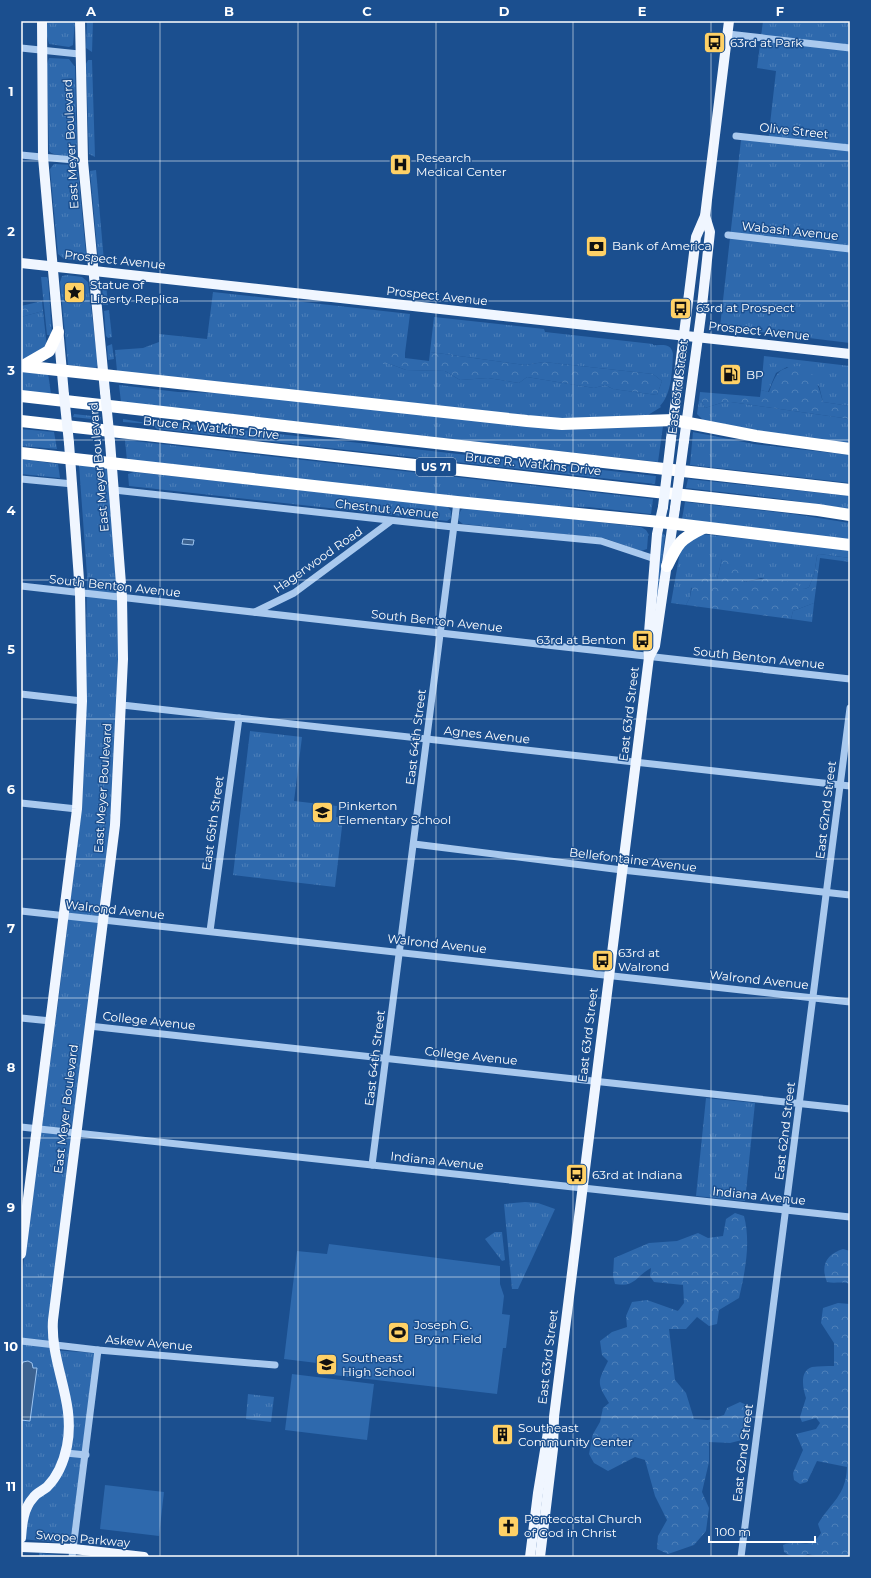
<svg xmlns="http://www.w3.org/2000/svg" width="871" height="1578" viewBox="0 0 871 1578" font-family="Montserrat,sans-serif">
<defs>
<pattern id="grass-tufts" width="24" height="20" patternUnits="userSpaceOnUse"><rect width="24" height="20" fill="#2e69ad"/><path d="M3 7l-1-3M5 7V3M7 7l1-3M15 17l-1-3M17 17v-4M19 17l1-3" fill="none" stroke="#4d80b9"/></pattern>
<pattern id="forest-crowns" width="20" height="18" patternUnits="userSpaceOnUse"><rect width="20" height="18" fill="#2e69ad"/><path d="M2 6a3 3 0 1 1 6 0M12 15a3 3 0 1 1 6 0" fill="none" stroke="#4d80b9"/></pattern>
<pattern id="garden-dots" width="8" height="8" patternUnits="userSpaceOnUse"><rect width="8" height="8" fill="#2e69ad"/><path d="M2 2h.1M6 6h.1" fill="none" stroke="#4d80b9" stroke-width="1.8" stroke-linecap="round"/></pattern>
</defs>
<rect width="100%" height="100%" fill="#1b4f8f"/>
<!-- grass -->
<g fill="url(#grass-tufts)">
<polygon points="47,21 75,21 73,45 69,47 49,44 47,36"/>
<polygon points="87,21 93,21 92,52 86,48"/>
<polygon points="763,21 850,21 850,343 720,327 741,140 768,142 776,71 757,68"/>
<path d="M49,58L69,59L75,67L77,150L76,154C70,158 54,156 49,151L47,64Z"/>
<polygon points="92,60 95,157 89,154 86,64 88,60"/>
<polygon points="54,164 74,165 78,172 86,254 85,258 82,261 64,259 58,254 50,169"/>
<polygon points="96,170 104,261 100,260 98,257 90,171"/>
<polygon points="67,275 82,277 88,282 98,364 96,368 68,365 60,282 62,276"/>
<polygon points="41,277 47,277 48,279 52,335 47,335"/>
<polygon points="102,283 106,284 108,305 103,305"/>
<path d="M213,292L410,314L405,353H384L390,364L406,370L445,371L460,380L488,378L519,383L527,377L594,388L605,385L613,389L657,395L662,381L653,374L544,362L525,365L430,352L434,317L544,329L545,332L653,344V345C661,346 671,342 673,354C672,370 672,394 660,406L661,407L648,415L561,419L117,371L115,350L143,348L159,342V334L207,339Z"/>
<polygon points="109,310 112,337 108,338 106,336 104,311"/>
<polygon points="43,311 47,348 21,360 21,317"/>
<polygon points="112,344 114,359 108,360 107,346"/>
<polygon points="764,356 850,366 850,406 823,402 819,386 787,367 776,373 768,392 761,390"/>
<polygon points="21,370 48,373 51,394 21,391"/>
<polygon points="119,385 178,392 223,393 663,426 658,462 121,402"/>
<polygon points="699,400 702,402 705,408 724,402 731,402 850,419 850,446 708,422 703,420 697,414"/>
<polygon points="74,414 101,417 101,420 73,417"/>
<polygon points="123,419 152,424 162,421 656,476 655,484 176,431 157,429 152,424 123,422"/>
<polygon points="21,429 54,432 57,449 21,446"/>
<polygon points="693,432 754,444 850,455 850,483 690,465"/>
<polygon points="125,440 653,499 651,514 588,507 543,506 127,461"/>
<polygon points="21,459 58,464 60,478 21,474"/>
<polygon points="79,465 109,467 119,634 111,825 51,1350 95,1353 71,1537 63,1543 21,1539 21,1282 58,1003 81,812 85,741 87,575"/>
<polygon points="134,472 447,506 451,511 451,518 447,521 129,486 128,474"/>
<polygon points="688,479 850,496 850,509 774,498 686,488"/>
<polygon points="685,502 793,514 850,523 850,540 682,519"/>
<polygon points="466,507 641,527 646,530 649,535 648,536 647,549 641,551 604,538 463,524 459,521 458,517 461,510"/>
<polygon points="662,533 665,535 656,608 660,547"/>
<polygon points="700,534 850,549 850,558 819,554 817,556 814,575 809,587 805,589 761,578 745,582 742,579 742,567 722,559 717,579 691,588 690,597 686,605 671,603 680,552 682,547"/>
<polygon points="814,603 812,622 791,619 793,611"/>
<polygon points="250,731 302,737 294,801 337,806 336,817 343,818 335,887 233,875"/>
<polygon points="706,1098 755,1103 745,1201 696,1196"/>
<polygon points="525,1202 538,1203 555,1209 518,1289 512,1289 504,1204"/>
<polygon points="495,1232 502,1232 505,1260 502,1261 485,1239"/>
<polygon points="248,1394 274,1397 271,1422 246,1419"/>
<polygon points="39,1553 60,1555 62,1557 39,1557"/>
</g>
<!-- forest -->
<g fill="url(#forest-crowns)">
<polygon points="42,301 43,311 21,317 21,306"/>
<polygon points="384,352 405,353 405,358 429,361 430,352 525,365 544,362 653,374 662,381 657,395 613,389 605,385 594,388 527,377 519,383 488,378 460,380 445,371 406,370 390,364 383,364"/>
<path d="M798,366C815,370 819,388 823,402L850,406V419L731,402H724L705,408L702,402L699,400L700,392L760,397L761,390L769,392C776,374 777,368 798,366Z"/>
<path d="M819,554L850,558V562L820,558L814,603L793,611L791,619L686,605L690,597L693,582L698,578L717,579L722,559L725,557L738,559L742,567V579L745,582C767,577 785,578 805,589L809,587L814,575L817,556Z"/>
<path d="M735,1213L744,1216C751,1243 745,1272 739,1298L719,1310L717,1324L709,1326L697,1317L686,1329H669L675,1380L686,1393L694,1419L708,1420L724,1415L727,1408L740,1402L751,1407L752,1419L746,1439L730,1443L709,1442V1462L702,1492L709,1508L706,1531L694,1545L668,1554L657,1549L658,1536L667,1520L655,1496L645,1460L635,1457L608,1471L594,1463L589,1454L593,1434L600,1422L603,1408L609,1403C596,1382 598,1382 608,1361L602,1355L600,1341L612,1332L627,1327L626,1316L632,1302L647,1300L678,1311L684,1303L683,1285L654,1282L650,1276L651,1268C636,1276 635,1288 615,1284L613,1276L614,1258L649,1243L677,1241L698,1233L708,1238L723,1236L726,1219Z"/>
<path d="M843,1249L850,1251V1284C842,1281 835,1284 827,1282C820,1265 827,1254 843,1249Z"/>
<path d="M838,1303L850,1304V1557H820L808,1554C799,1558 792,1558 784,1552L783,1545C800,1538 809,1552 821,1533L818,1524C831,1502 846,1496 847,1467L817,1461L807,1482L800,1484L794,1480L793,1473L803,1450L796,1434L816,1429L820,1423L816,1418L802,1422L800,1417L806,1398C803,1389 799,1371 812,1367C819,1366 827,1366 834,1366V1343L821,1323L823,1308Z"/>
</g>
<!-- garden -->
<circle fill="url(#garden-dots)" cx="76" cy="292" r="4.5"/>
<!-- pitch -->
<g fill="#2e69ad">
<polygon points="329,1244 500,1266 500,1284 504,1296 502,1314 510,1315 506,1348 503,1348 497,1394 316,1373 317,1363 284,1359 297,1251 327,1254"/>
<polygon points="292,1374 374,1384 367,1440 285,1430"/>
<polygon points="105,1485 164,1492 159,1536 100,1529"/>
</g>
<!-- water -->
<g fill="#3c6290" stroke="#9cc4f0">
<polygon points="183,539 194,540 193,545 182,544"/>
<polygon points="28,1361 32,1363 33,1368 37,1368 30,1421 21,1420 21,1366 23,1362"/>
</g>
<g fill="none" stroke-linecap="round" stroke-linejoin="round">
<!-- minor -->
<g stroke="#a9c9ee" stroke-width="7">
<polyline points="728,34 850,48"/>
<polyline points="21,48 79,54"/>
<polyline points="736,136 850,148"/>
<polyline points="21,155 83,161"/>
<polyline points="728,235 850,249"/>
<polyline points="21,479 73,484"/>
<polyline points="114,490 453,527 601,541 655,559"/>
<polyline points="21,586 850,679"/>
<polyline points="255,612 294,593 391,521"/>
<polyline points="21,694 82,701"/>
<polyline points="122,705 850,786"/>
<polyline points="21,803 77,809"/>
<polyline points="414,844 622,870 850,895"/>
<polyline points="21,911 850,1002"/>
<polyline points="210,931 239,718"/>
<polyline points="21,1018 51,1021"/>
<polyline points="89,1026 850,1109"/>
<polyline points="21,1127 850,1217"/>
<polyline points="372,1165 457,502"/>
<polyline points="21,1341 98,1350 275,1365"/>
<polyline points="66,1453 86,1455"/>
<polyline points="72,1557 98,1350"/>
<polyline points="741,1557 850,708"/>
</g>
<!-- major -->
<g stroke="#f0f6ff" stroke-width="10">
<polyline points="42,21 43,157 64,395"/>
<polyline points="80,21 83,161 105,392"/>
<polyline points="21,263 850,354"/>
<polyline points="671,439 696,237 705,216 729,21"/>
<polyline points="684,441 701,315 710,232 705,216"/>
<polyline points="649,657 655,646 675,508"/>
<polyline points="21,1254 77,809 82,701 80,593 69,443"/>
<path d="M21,1538C22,1525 23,1509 33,1498C36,1493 42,1491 47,1487C58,1476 64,1461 67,1446C76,1401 50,1364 53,1320L115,825L123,659L122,597L110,442"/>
<polyline points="21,1547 74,1549 144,1557"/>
<polyline points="530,1557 538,1493 548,1432"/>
<polyline points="540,1557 553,1449 554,1417 649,657 648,645 657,534 663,507"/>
</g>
<!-- highway -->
<g stroke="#fff" stroke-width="12">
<polyline points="21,366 527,421 562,424 673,420 756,436 850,449"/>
<polyline points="23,366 49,351 58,332"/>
<polyline points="21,396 850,490"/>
<polyline points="21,421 818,510 850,515"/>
<polyline points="21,453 457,502 660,522 850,545"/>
<path d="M667,566C678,543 680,539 703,528"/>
</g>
<!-- major-bridge -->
<g stroke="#f0f6ff" stroke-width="10">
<polyline points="105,392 110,442"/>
<polyline points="64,395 69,443"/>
<polyline points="663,507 671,439"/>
<polyline points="675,508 684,441"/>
</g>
</g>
<!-- grid -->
<path fill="none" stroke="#fff" stroke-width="1" stroke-opacity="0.55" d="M160,21V1557M298,21V1557M436,21V1557M573,21V1557M711,21V1557M21,161H850M21,301H850M21,440H850M21,580H850M21,719H850M21,859H850M21,998H850M21,1138H850M21,1277H850M21,1417H850"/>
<!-- icons -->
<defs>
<symbol id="bus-square" viewBox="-11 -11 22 22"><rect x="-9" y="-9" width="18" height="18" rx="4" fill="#ffd166" stroke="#1b4f8f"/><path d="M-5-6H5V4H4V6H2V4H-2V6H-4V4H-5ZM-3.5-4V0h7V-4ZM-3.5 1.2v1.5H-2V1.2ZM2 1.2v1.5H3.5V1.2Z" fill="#111"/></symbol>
<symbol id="hospital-square" viewBox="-11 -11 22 22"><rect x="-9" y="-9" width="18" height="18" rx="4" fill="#ffd166" stroke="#1b4f8f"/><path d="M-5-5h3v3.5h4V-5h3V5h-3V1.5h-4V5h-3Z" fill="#111"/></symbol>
<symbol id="bank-square" viewBox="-11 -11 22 22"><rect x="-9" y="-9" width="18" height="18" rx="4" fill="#ffd166" stroke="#1b4f8f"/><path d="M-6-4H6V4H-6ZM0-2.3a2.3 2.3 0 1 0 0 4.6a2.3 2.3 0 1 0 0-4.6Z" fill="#111"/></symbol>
<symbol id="sight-square" viewBox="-11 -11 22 22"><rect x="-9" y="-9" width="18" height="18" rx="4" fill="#ffd166" stroke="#1b4f8f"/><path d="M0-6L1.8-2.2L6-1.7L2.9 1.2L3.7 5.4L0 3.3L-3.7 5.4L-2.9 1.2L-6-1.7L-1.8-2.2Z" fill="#111"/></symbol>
<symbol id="fuel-square" viewBox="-11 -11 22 22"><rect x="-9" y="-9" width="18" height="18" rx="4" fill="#ffd166" stroke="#1b4f8f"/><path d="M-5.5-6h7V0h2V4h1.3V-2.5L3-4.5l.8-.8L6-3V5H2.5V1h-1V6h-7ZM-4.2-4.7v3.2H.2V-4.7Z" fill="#111"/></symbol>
<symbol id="school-square" viewBox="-11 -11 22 22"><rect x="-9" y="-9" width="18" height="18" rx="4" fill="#ffd166" stroke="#1b4f8f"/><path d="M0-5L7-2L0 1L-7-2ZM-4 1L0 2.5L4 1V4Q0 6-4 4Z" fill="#111"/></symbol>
<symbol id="stadium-square" viewBox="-11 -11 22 22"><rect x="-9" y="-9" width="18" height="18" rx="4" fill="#ffd166" stroke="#1b4f8f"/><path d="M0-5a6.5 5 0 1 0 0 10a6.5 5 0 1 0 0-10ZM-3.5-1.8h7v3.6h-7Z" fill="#111"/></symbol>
<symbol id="building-square" viewBox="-11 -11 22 22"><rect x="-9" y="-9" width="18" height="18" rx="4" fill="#ffd166" stroke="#1b4f8f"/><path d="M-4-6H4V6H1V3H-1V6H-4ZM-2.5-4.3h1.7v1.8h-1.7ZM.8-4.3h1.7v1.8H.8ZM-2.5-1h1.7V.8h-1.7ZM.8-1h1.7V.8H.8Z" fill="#111"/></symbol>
<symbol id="church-square" viewBox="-11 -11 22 22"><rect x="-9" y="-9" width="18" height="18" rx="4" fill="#ffd166" stroke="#1b4f8f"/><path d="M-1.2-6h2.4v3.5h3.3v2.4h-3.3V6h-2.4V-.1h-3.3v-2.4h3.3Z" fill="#111"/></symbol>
</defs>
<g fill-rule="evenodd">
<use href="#bus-square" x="702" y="30" width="25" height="25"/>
<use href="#hospital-square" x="388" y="152" width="25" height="25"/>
<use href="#bank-square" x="584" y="234" width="25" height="25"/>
<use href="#sight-square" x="62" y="280" width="25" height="25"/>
<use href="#bus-square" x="668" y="296" width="25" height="25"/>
<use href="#fuel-square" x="718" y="362" width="25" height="25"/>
<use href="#bus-square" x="630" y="628" width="25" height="25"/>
<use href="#school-square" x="310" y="800" width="25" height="25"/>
<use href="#bus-square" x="590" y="948" width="25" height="25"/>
<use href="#bus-square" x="564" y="1162" width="25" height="25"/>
<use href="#stadium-square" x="386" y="1320" width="25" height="25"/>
<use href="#school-square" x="314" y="1352" width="25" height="25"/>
<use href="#building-square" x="490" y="1422" width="25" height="25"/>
<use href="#church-square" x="496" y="1514" width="25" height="25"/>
</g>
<g text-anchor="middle" stroke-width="3" stroke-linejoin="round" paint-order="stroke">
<!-- shield labels -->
<rect fill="#1b4f8f" stroke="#bbcadd" stroke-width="1" x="416" y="458" width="40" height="18" rx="3"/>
<g font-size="11" font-weight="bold" fill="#fff">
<text x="436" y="471">US 71</text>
</g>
<!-- poi labels -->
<g font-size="12" fill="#fff" stroke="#1b4f8f" text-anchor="start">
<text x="730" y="47">63rd at Park</text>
<text x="416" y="162">Research<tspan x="416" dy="14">Medical Center</tspan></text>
<text x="612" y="250">Bank of America</text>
<text x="90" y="289">Statue of<tspan x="90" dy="14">Liberty Replica</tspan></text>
<text x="696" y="312">63rd at Prospect</text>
<text x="746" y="379">BP</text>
<text x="626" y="644" text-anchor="end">63rd at Benton</text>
<text x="338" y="810">Pinkerton<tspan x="338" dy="14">Elementary School</tspan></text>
<text x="618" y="957">63rd at<tspan x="618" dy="14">Walrond</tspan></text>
<text x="592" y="1179">63rd at Indiana</text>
<text x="414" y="1329">Joseph G.<tspan x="414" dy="14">Bryan Field</tspan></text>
<text x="342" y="1362">Southeast<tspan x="342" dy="14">High School</tspan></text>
<text x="518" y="1432">Southeast<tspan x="518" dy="14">Community Center</tspan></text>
<text x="524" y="1523">Pentecostal Church<tspan x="524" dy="14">of God in Christ</tspan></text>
</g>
<!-- street labels -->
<g font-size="12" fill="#fff" stroke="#1b4f8f">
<text transform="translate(794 131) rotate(6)" y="4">Olive Street</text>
<text transform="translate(71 144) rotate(-93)" y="4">East Meyer Boulevard</text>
<text transform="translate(790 231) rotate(6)" y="4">Wabash Avenue</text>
<text transform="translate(115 260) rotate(6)" y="4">Prospect Avenue</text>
<text transform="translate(437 296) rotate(6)" y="4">Prospect Avenue</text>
<text transform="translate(759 331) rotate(6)" y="4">Prospect Avenue</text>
<text transform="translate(678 387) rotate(-83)" y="4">East 63rd Street</text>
<text transform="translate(211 428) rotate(6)" y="4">Bruce R. Watkins Drive</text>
<text transform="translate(533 464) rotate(6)" y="4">Bruce R. Watkins Drive</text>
<text transform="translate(99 467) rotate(-95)" y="4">East Meyer Boulevard</text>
<text transform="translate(387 509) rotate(6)" y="4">Chestnut Avenue</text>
<text transform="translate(318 560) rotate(-35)" y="4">Hagerwood Road</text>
<text transform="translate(115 586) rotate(6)" y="4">South Benton Avenue</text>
<text transform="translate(437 621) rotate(6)" y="4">South Benton Avenue</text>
<text transform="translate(759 658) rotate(6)" y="4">South Benton Avenue</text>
<text transform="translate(629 714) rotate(-83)" y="4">East 63rd Street</text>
<text transform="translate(487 735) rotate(6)" y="4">Agnes Avenue</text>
<text transform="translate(416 737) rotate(-83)" y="4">East 64th Street</text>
<text transform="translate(103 788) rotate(-86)" y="4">East Meyer Boulevard</text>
<text transform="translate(826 810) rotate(-83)" y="4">East 62nd Street</text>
<text transform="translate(213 823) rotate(-82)" y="4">East 65th Street</text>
<text transform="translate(633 860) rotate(7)" y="4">Bellefontaine Avenue</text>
<text transform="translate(115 910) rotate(6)" y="4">Walrond Avenue</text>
<text transform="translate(437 944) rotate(6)" y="4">Walrond Avenue</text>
<text transform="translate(759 980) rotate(6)" y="4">Walrond Avenue</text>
<text transform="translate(149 1021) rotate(6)" y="4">College Avenue</text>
<text transform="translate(588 1035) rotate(-83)" y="4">East 63rd Street</text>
<text transform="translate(471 1056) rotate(6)" y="4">College Avenue</text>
<text transform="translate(375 1058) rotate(-83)" y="4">East 64th Street</text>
<text transform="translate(66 1109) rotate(-83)" y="4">East Meyer Boulevard</text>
<text transform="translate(785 1131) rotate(-83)" y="4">East 62nd Street</text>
<text transform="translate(437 1161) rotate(6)" y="4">Indiana Avenue</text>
<text transform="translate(759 1196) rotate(6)" y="4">Indiana Avenue</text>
<text transform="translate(149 1343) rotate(5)" y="4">Askew Avenue</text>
<text transform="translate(548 1357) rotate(-83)" y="4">East 63rd Street</text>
<text transform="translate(743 1453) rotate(-83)" y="4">East 62nd Street</text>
<text transform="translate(83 1539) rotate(5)" y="4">Swope Parkway</text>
</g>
</g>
<!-- border -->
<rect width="871" height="1578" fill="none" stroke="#1b4f8f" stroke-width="44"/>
<!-- scale -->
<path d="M709 1536v6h106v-6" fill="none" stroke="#ffffff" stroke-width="2"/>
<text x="715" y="1536" font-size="12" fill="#ffffff" stroke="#1b4f8f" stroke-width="3" paint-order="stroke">100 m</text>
<rect x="22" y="22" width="827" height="1534" fill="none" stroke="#fff" stroke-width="1.5"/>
<g font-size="13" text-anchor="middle" font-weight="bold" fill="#fff">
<text x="91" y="16">A</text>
<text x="229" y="16">B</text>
<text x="367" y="16">C</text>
<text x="504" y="16">D</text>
<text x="642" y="16">E</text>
<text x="780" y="16">F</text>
<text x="11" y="96">1</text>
<text x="11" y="236">2</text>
<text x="11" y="375">3</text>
<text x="11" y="515">4</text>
<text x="11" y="654">5</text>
<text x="11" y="794">6</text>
<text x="11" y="933">7</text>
<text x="11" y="1072">8</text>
<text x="11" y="1212">9</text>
<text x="11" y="1351">10</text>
<text x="11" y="1491">11</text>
</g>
</svg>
